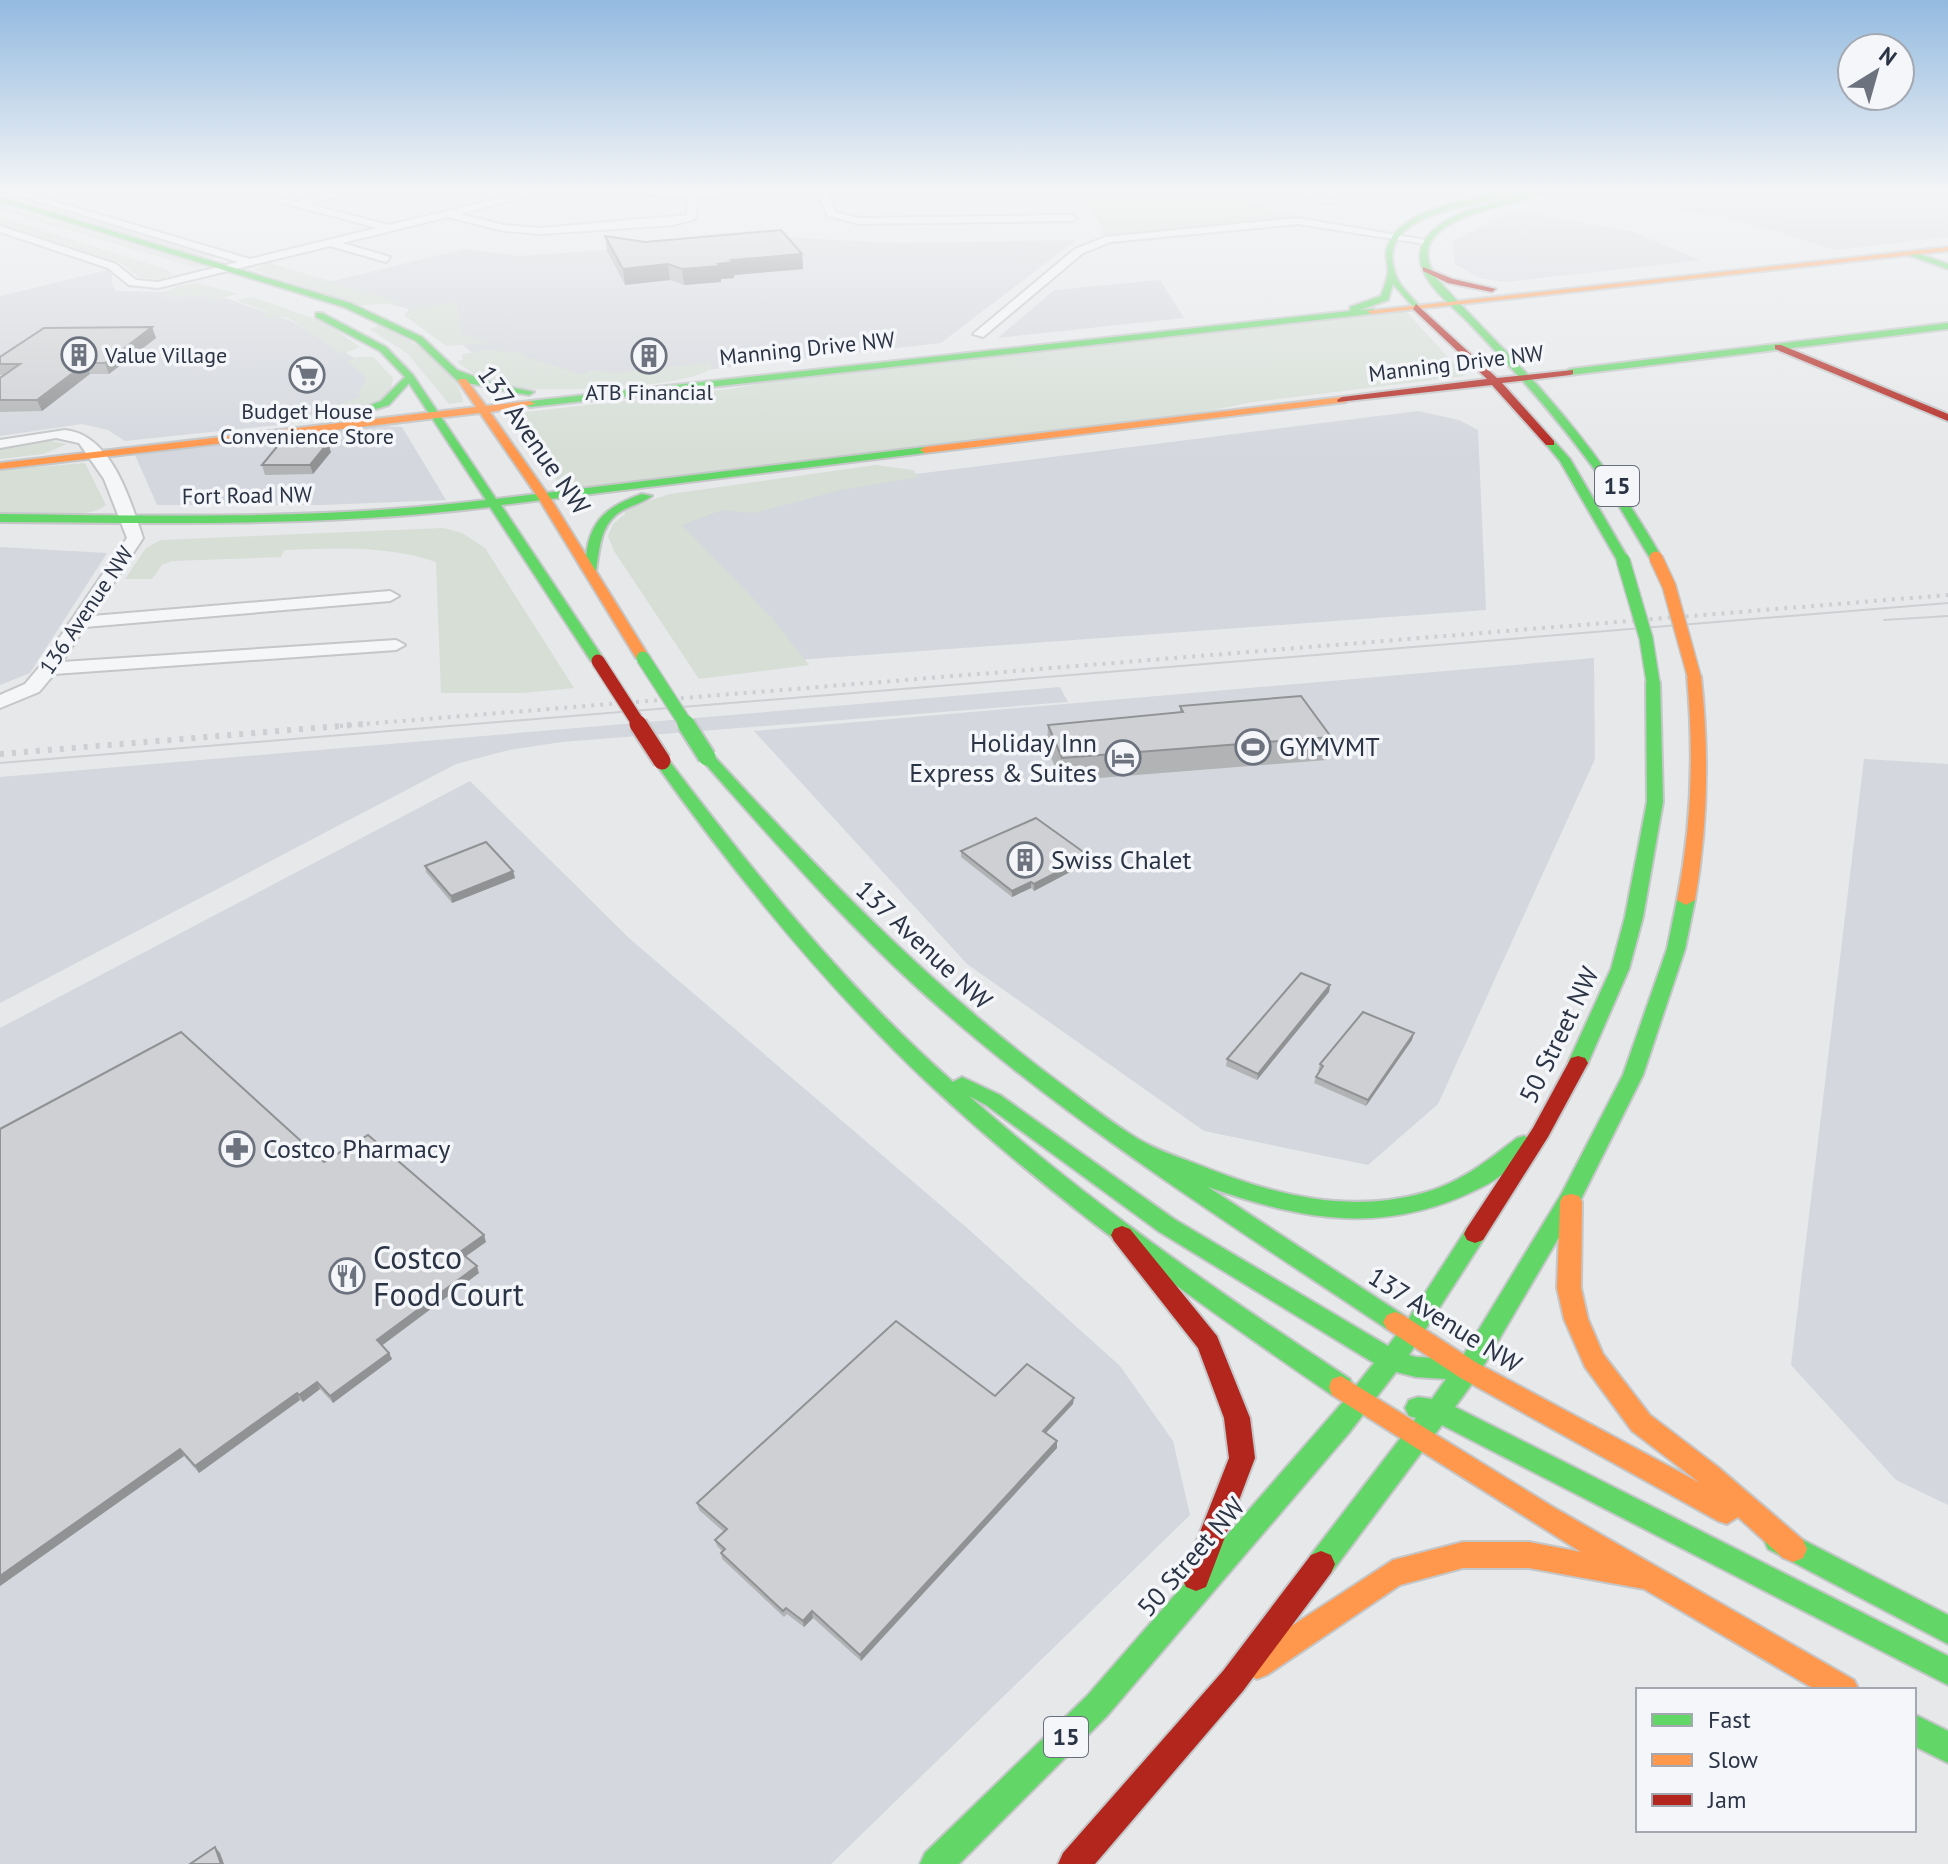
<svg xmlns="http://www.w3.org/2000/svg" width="1948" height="1864" viewBox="0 0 1948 1864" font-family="'PT Sans',sans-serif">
<rect width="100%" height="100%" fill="#e6e8ea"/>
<!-- built -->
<g fill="#d4d7dd">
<polygon points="1577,192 1948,192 1948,237 1835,250 1735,219 1572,194"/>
<polygon points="1515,211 1631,231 1700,260 1504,282 1479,278 1455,264 1452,241"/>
<polygon points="781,237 897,243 1076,240 941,343 582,384 474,354 422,313 321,284 465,249 521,256"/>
<polygon points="112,269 112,285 116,291 163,292 192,286 291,321 361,362 374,387 361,398 327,412 278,425 125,441 108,430 82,424 0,436 0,296"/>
<polygon points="1160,280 1184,318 998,338 1054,290"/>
<polygon points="1418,411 1459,420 1478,430 1486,610 729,665 647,521 684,503"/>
<polygon points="384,426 402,427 446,500 322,505 157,505 135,455"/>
<polygon points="0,547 107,553 30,673 0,685"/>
<polygon points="1594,658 1595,759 1438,1104 1368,1165 1204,1131 967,964 754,731"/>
<polygon points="1060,687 1068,702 562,742 509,750 456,764 0,1003 0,777"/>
<polygon points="1864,759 1948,764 1948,1505 1896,1480 1791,1365"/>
<polygon points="470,781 630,939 966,1227 1120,1366 1173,1441 1190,1515 831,1864 0,1864 0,1028"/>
</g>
<!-- green -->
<g fill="#d6ded6">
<polygon points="1078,192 1242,192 1270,210 1301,216 1104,237 1098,220"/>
<polygon points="16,195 235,261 195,254 11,198"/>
<polygon points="0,205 204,266 194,267 0,210"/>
<polygon points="0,217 168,270 172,275 163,279 141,278 120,263 0,224"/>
<polygon points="266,262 402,303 360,305 254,270"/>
<polygon points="197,283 238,294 209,301 206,296 163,297 177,286"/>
<path d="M253,297L326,323L360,347L342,354L288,318C278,315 271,320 261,316L270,313L236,300Z"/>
<polygon points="456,302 462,334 489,343 446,346 404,315 409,309"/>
<polygon points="1406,311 1465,376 1253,402 1194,414 565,491 507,414 729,389 818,374"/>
<path d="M380,325C409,338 460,368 463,402L449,404L408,354L370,329Z"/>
<path d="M486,350L526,353L523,356L581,374L592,370L615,373L710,362L712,367C697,388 541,393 512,387C492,383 471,375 457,361L462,360V354Z"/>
<polygon points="358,357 373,357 393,378 390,394 354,413 283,424 360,397 362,394 357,394 367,378 348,361"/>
<polygon points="45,440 67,444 43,454 0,459 0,448"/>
<path d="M85,463L106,505C87,521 26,513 0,513V470Z"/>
<polygon points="876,465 913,470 919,477 841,490 754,513 722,510 682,525 771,617 809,665 699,679 614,551 608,536 613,524 625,514 624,509 670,494"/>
<path d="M443,528L462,533L485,548L574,688L523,693H441L436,562C387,545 335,548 284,550L281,557L172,561L162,565L152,579H125L146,548L161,540Z"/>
</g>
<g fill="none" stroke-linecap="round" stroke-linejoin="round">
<defs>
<g id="street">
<polygon points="8,192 23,192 250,259 377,228 243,192 296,202 325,194 323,192 335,192 337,197 307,204 389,225 526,192 542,192 459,214 504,225 541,228 687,215 688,197 588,192 772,192 698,197 695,219 673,225 541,234 504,231 448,217 342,243 390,257 386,262 330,246 158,288 129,285 108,268 0,232 0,226 116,264 136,280 158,282 238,262"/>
<polygon points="817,192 827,192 835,212 859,218 1071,215 1076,218 1071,221 859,224 828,216"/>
<polygon points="1298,192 1312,192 1337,202 1329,204"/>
<polygon points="1298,218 1431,241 1426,244 1298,224 1111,242 1083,253 983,337 973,334 1075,249 1105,237"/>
<path d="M65,430C112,435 130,500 143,538L92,616L390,591L399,596L390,601L85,627L62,662L396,640L405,645L396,650L54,674L39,692L0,708V695L25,684L41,665L127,538L104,479L79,443L56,438L0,448V440Z"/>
</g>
<g id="fast">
<path d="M1505,192H1519C1484,208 1368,208 1397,278C1402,289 1413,298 1420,307L1416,310L1393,284L1388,300L1360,310L1374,309L1371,314L530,407L525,404L530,401L1350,311V307L1381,296C1383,289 1387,280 1388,273C1388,260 1383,255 1389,243C1402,209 1473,198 1505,192Z"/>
<path d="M1536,192H1548C1516,207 1392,216 1438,280C1471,317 1507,351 1540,388C1587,441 1627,497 1662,558L1660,561H1652C1636,536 1623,511 1607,487C1567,429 1519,375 1470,324C1454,307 1419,282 1420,256C1421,214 1504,199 1536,192Z"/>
<path d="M0,197L350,303L422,337L457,370L494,384L534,392L529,395C505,392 479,383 460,383L416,341L344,307L0,201Z"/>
<polygon points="1911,251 1948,264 1948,269 1908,255"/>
<path d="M316,313H322L386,347L413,375L496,499L925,447L930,450L925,453L501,505L605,661L598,665L591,661L490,507C327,527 164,523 0,522V514C162,516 324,520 486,500L409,383L389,405L350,417V413L381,401L405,377L380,351L316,317Z"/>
<polygon points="1948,323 1948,329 1570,375 1565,372 1570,369"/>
<polygon points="1546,441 1554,441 1570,459 1629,560 1627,563 1617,560 1560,461 1545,443"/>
<path d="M642,494L652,496C644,502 633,505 623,510C600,523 600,547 596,571L586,574C584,566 586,557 587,549C593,516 612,505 642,494Z"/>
<polygon points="1653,678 1660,682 1663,802 1643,917 1629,969 1588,1063 1585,1068 1571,1068 1568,1063 1611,969 1625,917 1647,802 1646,682"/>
<path d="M707,752L712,754C822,874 933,989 1064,1086C1088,1104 1112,1123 1138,1139C1155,1149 1175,1156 1194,1163C1268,1193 1344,1215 1423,1193C1460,1183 1487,1161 1517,1138L1524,1136L1531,1138L1535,1144L1531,1150C1516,1162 1501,1178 1482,1187C1386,1236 1305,1221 1208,1187L1403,1315L1407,1321L1467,1228L1475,1225L1483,1228L1486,1234L1483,1240L1409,1355L1416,1357L1461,1359L1562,1193L1623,1075L1667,949L1677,900L1686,895L1692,896L1695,900L1685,949L1643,1075L1579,1203L1477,1377L1455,1407L1948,1656V1685L1442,1425L1331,1573L1321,1577L1311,1573L1307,1564L1311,1555L1416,1418L1409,1416L1405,1408L1409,1400L1418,1397L1432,1399L1446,1379L1416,1377L1396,1372L1349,1433L1107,1716L959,1864H920L925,1853L1087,1696L1349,1395L1341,1398L1332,1395C1192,1299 1053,1200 929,1084C826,987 736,876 654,761L657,758H667C754,873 845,986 953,1082L962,1077L1000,1095L1174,1219L1388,1346L1400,1330L1387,1329C1235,1227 1078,1129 940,1008C854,933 778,846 702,760L699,757ZM969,1096L986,1105L1158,1231L1374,1363L1351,1392L1353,1387L1350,1379C1218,1292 1088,1202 969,1096Z"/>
<polygon points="1778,1527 1948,1615 1948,1644 1768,1549 1764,1540 1768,1531"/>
<polygon points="1914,1714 1948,1731 1948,1763 1914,1746"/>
</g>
<g id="slow">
<polygon points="1948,247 1948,251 1371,314 1367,311"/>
<polygon points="460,379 466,379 486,406 530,401 535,404 490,412 551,499 650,658 648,661 643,662 636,658 539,499 480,413 0,469 0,463 476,407 458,381"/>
<polygon points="1342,397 1347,400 1346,402 925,453 920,450 925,447"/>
<path d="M1694,672L1701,676C1709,752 1708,825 1695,900L1686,905L1677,900C1692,825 1694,752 1687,676Z"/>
<polygon points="1571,1194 1579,1196 1582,1202 1581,1288 1588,1319 1603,1354 1650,1415 1718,1467 1803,1540 1807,1549 1803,1558 1793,1562 1783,1558 1738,1517 1727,1524 1718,1521 1459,1377 1387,1329 1383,1322 1387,1315 1395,1312 1403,1315 1477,1363 1700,1483 1632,1431 1585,1367 1564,1319 1557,1288 1560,1202 1563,1196"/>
<polygon points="1341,1376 1553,1507 1854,1680 1859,1690 1816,1690 1644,1589 1529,1568 1463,1568 1400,1585 1267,1675 1257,1679 1247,1675 1243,1665 1247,1655 1393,1560 1463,1542 1529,1542 1581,1552 1332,1395 1329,1387 1332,1379"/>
</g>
<g id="jam">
<polygon points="1423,267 1453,279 1496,289 1492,292 1448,283 1423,271"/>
<polygon points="1416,304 1497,378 1573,370 1573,374 1570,375 1502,383 1554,441 1554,445 1546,445 1492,385 1338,402 1337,400 1342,397 1487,379 1413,309"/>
<polygon points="1775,345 1781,345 1948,414 1948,421 1775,349"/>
<polygon points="1578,1056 1585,1058 1588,1063 1548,1137 1483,1240 1475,1243 1467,1240 1464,1234 1467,1228 1533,1128 1571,1058"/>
<polygon points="1122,1226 1130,1229 1217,1336 1250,1418 1255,1458 1206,1587 1196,1591 1186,1587 1182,1578 1229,1458 1224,1418 1198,1348 1114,1241 1111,1235 1114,1229"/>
<polygon points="1321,1551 1331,1555 1335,1564 1331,1573 1243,1691 1095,1864 1058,1864 1063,1853 1223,1671 1311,1555"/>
</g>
</defs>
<!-- street casing -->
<use href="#street" stroke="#c4c6c8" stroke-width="4"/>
<!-- fast casing -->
<use href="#fast" stroke="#c4c6c8" stroke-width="4"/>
<!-- slow casing -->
<use href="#slow" stroke="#c4c6c8" stroke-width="4"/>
<!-- jam casing -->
<use href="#jam" stroke="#c4c6c8" stroke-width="4"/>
<!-- street -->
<use href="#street" fill="#f5f6f7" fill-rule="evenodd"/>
<!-- fast -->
<use href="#fast" fill="#63d668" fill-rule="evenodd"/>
<!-- slow -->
<use href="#slow" fill="#ff974d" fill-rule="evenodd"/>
<!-- jam -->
<use href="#jam" fill="#b3261e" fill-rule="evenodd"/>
<!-- tram -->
<g stroke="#cecfd2" stroke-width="2">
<polyline points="1884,620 1948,616"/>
<polyline points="0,763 1948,603"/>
</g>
<!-- rail-far1 -->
<polyline stroke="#cecfd2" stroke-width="4" stroke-dasharray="3 6" stroke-linecap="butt" points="340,726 1948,595"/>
<!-- rail -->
<polyline stroke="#cecfd2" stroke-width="6" stroke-dasharray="4 8" stroke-linecap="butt" points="0,754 364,724"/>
<defs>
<g id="fast-bridge-far1">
<polyline points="1623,560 1646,638 1653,682"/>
<polyline points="643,658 687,726"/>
</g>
<polyline id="fast-bridge" points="686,724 707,757"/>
<polyline id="slow-bridge" points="1656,558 1669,586 1694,676"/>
<polyline id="jam-bridge-far1" points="598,661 640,726"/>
<polyline id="jam-bridge" points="638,724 662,761"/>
</defs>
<!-- fast-bridge-far1 casing -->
<use href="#fast-bridge-far1" stroke="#c4c6c8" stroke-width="16" stroke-linecap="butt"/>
<!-- fast-bridge casing -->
<use href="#fast-bridge" stroke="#c4c6c8" stroke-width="21" stroke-linecap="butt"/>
<!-- slow-bridge casing -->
<use href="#slow-bridge" stroke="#c4c6c8" stroke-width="16" stroke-linecap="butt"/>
<!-- jam-bridge-far1 casing -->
<use href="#jam-bridge-far1" stroke="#c4c6c8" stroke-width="16" stroke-linecap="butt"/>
<!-- jam-bridge casing -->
<use href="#jam-bridge" stroke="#c4c6c8" stroke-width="21" stroke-linecap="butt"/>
<!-- fast-bridge-far1 -->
<use href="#fast-bridge-far1" stroke="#63d668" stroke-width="13"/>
<!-- fast-bridge -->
<use href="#fast-bridge" stroke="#63d668" stroke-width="17"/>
<!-- slow-bridge -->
<use href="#slow-bridge" stroke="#ff974d" stroke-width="13"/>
<!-- jam-bridge-far1 -->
<use href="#jam-bridge-far1" stroke="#b3261e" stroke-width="13"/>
<!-- jam-bridge -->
<use href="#jam-bridge" stroke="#b3261e" stroke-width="17"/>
</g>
<!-- wall -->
<g fill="#b1b3b5">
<polygon points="605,236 645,242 802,254 803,269 734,275 734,278 721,279 721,282 684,285 670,280 625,285 607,251"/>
<polygon points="152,327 156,338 109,374 90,374 42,411 0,412 0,378 5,375 0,375 0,357"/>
<polygon points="331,452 313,474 265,475 262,465"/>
<polygon points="1180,706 1331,737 1327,760 1061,781 1047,748 1048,725 1180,712"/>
<polygon points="961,851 1089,856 1089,862 1034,891 1031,888 1012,897 961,857"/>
<polygon points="425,866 513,871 515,878 452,903 426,872"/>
<polygon points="1330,985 1329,992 1257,1080 1226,1066 1227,1059"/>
<polygon points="1412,1040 1366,1106 1314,1083 1316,1077 1319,1072 1318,1071 1320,1064"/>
<polygon points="324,1162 486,1242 465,1257 479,1273 382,1345 389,1353 392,1359 333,1403 320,1389 303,1402 300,1400 199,1473 184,1456 0,1586"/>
<polygon points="995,1396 1073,1404 1046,1433 1057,1441 1057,1448 861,1661 813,1618 804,1627 787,1614 784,1617 722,1559 721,1553 722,1551 717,1546 715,1540 724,1532 699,1510 697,1503"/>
</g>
<!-- shaded-wall -->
<g fill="#909294">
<polygon points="802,254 803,269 734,275 734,278 721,279 721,282 684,285 682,269 718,264 731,260"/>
<polygon points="668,264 670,280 625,285 623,269"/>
<polygon points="152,327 156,338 109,374 105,363"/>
<polygon points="86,363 90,374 42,411 37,400"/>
<polygon points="328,443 331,452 313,474 310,465"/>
<polygon points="1089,856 1089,862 1034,891 1034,884"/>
<polygon points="513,871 515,878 452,903 451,896"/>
<polygon points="1031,882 1031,888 1012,897 1012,891"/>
<polygon points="1330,985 1329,992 1257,1080 1258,1074"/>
<polygon points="1414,1033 1412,1040 1366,1106 1368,1100"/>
<polygon points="484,1235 486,1242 462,1259 460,1252"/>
<polygon points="477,1266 479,1273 380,1347 377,1340"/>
<polygon points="389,1353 392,1359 333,1403 330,1396"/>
<polygon points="317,1382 320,1389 303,1402 299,1395"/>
<polygon points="297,1393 300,1400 199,1473 195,1466"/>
<polygon points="1074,1398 1073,1404 1042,1437 1043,1431"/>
<polygon points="1057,1441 1057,1448 861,1661 860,1655"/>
<polygon points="180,1449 184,1456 0,1586 0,1576"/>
<polygon points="812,1611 813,1618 804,1627 803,1621"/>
<polygon points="215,1847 220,1853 224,1864 221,1864"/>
</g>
<!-- building -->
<g fill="#ced0d3" stroke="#909294" stroke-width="2">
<polygon points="781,230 802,254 731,260 733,262 718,264 720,266 682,269 668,264 623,269 605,236 645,242"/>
<polygon points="152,327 105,363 86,363 37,400 0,400 0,378 20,364 0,364 0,357 44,328"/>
<polygon points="280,443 328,443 310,465 262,465"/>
<polygon points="1301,696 1331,737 1062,758 1048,725 1183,712 1180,706"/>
<polygon points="1036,818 1089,856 1034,884 1031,882 1012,891 961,851"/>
<polygon points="486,842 513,871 451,896 425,866"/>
<polygon points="1301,973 1330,985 1258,1074 1227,1059"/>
<polygon points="1363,1012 1414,1033 1368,1100 1316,1077 1323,1066 1320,1064"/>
<polygon points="181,1032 324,1162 368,1135 484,1235 460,1252 477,1266 377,1340 389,1353 330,1396 317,1382 299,1395 297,1393 195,1466 180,1449 0,1576 0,1129"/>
<polygon points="896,1321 995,1396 1027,1364 1074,1398 1043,1431 1057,1441 860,1655 812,1611 803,1621 786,1608 783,1611 721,1553 725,1549 715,1540 727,1529 697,1503"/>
<polygon points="215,1847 221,1864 190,1864"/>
</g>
<!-- sky -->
<linearGradient id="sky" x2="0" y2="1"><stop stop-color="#93bae0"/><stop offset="0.42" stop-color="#f4f5f6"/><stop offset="1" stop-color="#f4f5f6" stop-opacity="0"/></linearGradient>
<rect width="1948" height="453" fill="url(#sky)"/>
<!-- icons -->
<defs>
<symbol id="building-ring" viewBox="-11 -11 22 22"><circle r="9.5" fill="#f4f6f9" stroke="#6c737f" stroke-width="1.5"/><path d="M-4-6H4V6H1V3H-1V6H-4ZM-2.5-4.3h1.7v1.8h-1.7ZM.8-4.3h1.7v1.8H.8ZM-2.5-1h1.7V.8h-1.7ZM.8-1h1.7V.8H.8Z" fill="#6c737f"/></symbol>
<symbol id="supermarket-ring" viewBox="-11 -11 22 22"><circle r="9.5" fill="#f4f6f9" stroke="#6c737f" stroke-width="1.5"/><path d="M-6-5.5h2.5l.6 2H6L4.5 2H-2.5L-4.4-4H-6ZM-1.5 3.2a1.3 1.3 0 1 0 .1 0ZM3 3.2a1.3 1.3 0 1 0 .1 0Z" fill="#6c737f"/></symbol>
<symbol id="stadium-ring" viewBox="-11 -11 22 22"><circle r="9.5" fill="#f4f6f9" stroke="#6c737f" stroke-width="1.5"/><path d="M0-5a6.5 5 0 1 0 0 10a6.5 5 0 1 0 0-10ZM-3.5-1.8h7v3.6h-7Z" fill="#6c737f"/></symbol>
<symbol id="hotel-ring" viewBox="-11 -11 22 22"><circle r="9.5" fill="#f4f6f9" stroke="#6c737f" stroke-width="1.5"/><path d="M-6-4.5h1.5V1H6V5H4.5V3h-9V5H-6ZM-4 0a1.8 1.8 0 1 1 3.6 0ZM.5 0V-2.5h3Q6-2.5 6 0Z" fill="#6c737f"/></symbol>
<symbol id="pharmacy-ring" viewBox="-11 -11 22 22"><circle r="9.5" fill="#f4f6f9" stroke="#6c737f" stroke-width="1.5"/><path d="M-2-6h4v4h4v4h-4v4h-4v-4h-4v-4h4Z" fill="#6c737f"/></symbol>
<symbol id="restaurant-ring" viewBox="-11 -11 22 22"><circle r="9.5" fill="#f4f6f9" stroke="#6c737f" stroke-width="1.5"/><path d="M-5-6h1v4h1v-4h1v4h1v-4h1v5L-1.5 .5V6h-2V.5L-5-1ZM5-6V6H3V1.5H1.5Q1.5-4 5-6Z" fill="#6c737f"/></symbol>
</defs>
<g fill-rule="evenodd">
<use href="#building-ring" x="59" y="335" width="40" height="40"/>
<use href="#building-ring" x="629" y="336" width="40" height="40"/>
<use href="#supermarket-ring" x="287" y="355" width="40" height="40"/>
<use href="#stadium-ring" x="1233" y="727" width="40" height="40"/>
<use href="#hotel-ring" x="1103" y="738" width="40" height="40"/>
<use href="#building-ring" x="1005" y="840" width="40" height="40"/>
<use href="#pharmacy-ring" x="217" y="1129" width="40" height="40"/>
<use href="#restaurant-ring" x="327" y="1256" width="40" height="40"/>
</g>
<g text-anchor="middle" stroke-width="7" stroke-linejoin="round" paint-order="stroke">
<!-- far-street labels -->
<g font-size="22" fill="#2b3445" stroke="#f4f6f9">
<text transform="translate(807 348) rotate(-6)" y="8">Manning Drive NW</text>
<text transform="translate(1456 363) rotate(-7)" y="8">Manning Drive NW</text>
<text transform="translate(247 495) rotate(-1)" y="8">Fort Road NW</text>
<text transform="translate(86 610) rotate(-56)" y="8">136 Avenue NW</text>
</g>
<!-- far-poi labels -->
<g font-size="22" fill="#2b3445" stroke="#f4f6f9">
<text x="105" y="363" text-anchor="start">Value Village</text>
<text x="649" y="400">ATB Financial</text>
<text x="307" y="419">Budget House<tspan x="307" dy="25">Convenience Store</tspan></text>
</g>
<!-- shield labels -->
<g fill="#f4f6f9" stroke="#676e7b" stroke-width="2">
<rect x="1595" y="466" width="44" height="40" rx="6"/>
<rect x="1044" y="1717" width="44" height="40" rx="6"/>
</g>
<g font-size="24" font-weight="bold" fill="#2b3445">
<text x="1617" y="494">15</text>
<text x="1066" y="1745">15</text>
</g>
<!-- street labels -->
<g font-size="26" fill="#2b3445" stroke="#f4f6f9">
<text transform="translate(534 440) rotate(55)" y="9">137 Avenue NW</text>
<text transform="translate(924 945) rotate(43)" y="9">137 Avenue NW</text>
<text transform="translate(1559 1035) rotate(-64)" y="9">50 Street NW</text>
<text transform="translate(1445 1320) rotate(32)" y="9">137 Avenue NW</text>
<text transform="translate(1191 1557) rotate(-49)" y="9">50 Street NW</text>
</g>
<!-- poi labels -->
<g font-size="26" fill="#2b3445" stroke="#f4f6f9" text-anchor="start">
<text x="1097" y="752" text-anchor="end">Holiday Inn<tspan x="1097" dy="30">Express &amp; Suites</tspan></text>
<text x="1279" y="756">GYMVMT</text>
<text x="1051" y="869">Swiss Chalet</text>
<text x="263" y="1158">Costco Pharmacy</text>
</g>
<!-- near-poi labels -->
<g font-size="32" fill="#2b3445" stroke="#f4f6f9" text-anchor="start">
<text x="373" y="1269">Costco<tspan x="373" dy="37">Food Court</tspan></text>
</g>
</g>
<!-- legend -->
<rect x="1636" y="1688" width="280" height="144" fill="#f4f6f9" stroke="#a4a8b1" stroke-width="2"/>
<rect x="1652" y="1714" width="40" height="12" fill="#63d668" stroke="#a4a8b1" stroke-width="2"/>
<text x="1708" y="1728" font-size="24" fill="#2b3445">Fast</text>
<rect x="1652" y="1754" width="40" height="12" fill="#ff974d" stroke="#a4a8b1" stroke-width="2"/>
<text x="1708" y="1768" font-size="24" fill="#2b3445">Slow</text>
<rect x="1652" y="1794" width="40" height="12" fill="#b3261e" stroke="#a4a8b1" stroke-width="2"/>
<text x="1708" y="1808" font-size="24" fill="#2b3445">Jam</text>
<!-- north arrow -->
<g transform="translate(1876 72) rotate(37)"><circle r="38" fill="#f4f6f9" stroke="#a4a8b1" stroke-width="2"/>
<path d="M0-6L14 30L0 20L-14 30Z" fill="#6c737f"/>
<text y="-12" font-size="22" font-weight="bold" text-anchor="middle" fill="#2b3445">N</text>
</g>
</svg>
